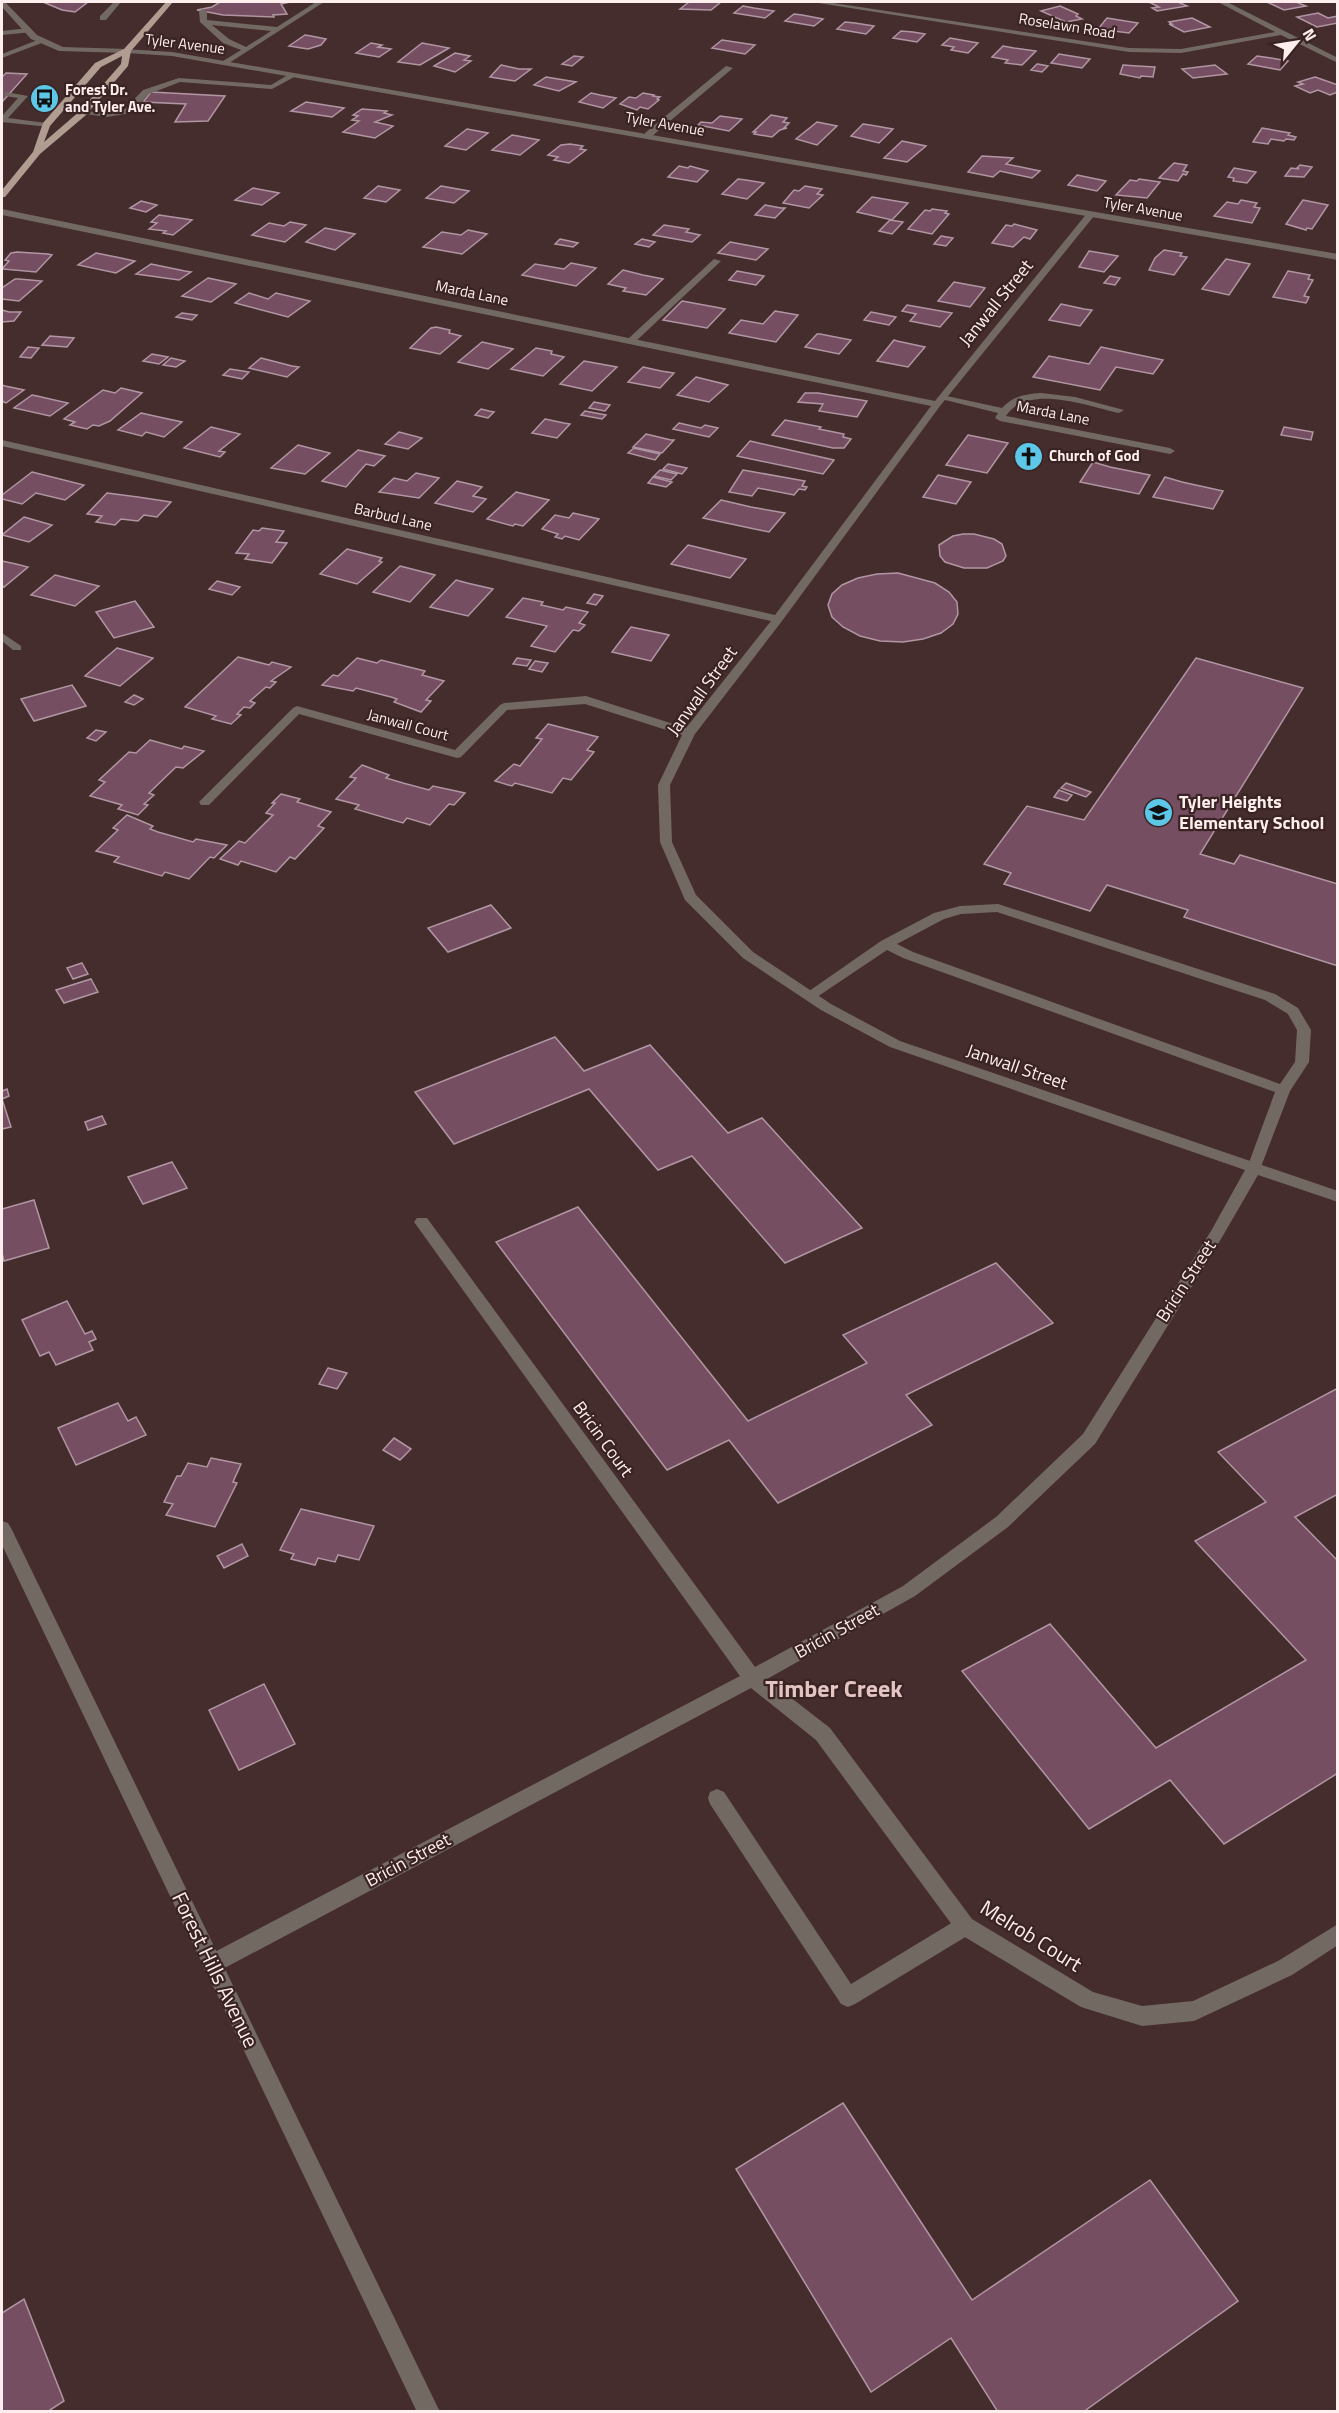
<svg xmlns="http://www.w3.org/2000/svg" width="1339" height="2413" viewBox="0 0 1339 2413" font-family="'Titillium Web',sans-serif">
<rect width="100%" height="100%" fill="#452d2d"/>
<!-- building -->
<g fill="#764e62" stroke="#b096a2" stroke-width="1.5">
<polygon points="43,2 88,2 75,12 62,10"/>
<polygon points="220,2 290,2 281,4 287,14 273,15 274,17 223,15 197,10 212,7"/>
<polygon points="689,2 721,2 711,10 680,9"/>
<polygon points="1149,2 1178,2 1187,6 1157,11 1152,8 1159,7"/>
<polygon points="1267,2 1296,2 1306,6 1284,10"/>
<polygon points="743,6 754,8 774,11 765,18 734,13"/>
<polygon points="1060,6 1078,14 1076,16 1082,19 1066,22 1041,11"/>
<polygon points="1318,13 1328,18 1338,16 1338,23 1317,27 1297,17"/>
<polygon points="794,14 802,15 823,19 814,26 785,21"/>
<polygon points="1107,18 1138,23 1129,33 1098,29"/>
<polygon points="1192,18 1210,27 1184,32 1169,24 1172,24 1169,22"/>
<polygon points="845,22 855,23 874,26 866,34 837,29"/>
<polygon points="901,31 913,32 925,34 917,42 893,38"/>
<polygon points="305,35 311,36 326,39 321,45 308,49 289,46"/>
<polygon points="950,38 961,40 978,43 968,53 951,50 954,47 942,45"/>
<polygon points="722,40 755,45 745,54 712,48"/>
<polygon points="371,43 382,45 378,47 391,49 379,57 356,53"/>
<polygon points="422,43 449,48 420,65 398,62"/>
<polygon points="1003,46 1014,48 1036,51 1022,65 1005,63 1008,60 992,57"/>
<polygon points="455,53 470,56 464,60 471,61 455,72 434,66"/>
<polygon points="1059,54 1071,56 1090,59 1082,68 1051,63"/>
<polygon points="574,56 583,57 572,66 562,64"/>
<polygon points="1257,56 1271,58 1288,61 1280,70 1248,64"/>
<polygon points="1037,64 1038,64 1048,66 1042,72 1031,70"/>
<polygon points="501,65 519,69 531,69 515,81 490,77"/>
<polygon points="1123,65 1137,66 1155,67 1153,77 1141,76 1140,78 1120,74"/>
<polygon points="1215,65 1227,74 1193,78 1182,69"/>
<polygon points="6,73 27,74 2,102 2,77"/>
<polygon points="546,77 576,82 559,91 534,85"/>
<polygon points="1315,77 1338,85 1338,92 1330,95 1318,90 1310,93 1295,86 1303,84 1298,82"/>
<polygon points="151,92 225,96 208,121 175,122 186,104 143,102"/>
<polygon points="591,93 600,95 616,98 603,108 579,102"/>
<polygon points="643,93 654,95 653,96 660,97 657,99 659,100 648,109 640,107 637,110 620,104 629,97 636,98"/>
<polygon points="306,102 344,108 332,117 291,111"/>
<polygon points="362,109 387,111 384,113 392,115 375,122 393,126 375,138 343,132 359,121 352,120 358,116 353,115"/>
<polygon points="771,115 787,118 783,122 789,123 784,128 787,128 780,130 772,137 754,134 756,132 753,132"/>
<polygon points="720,116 742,119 729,131 698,125 701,122 712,123"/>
<polygon points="817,122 837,126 817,145 796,139"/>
<polygon points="863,124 870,125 893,129 879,143 851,136"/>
<polygon points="1262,128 1290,133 1288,135 1296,137 1294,140 1286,139 1284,141 1271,139 1268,144 1253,142"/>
<polygon points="467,129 488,133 466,150 445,146"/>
<polygon points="512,135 518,136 539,140 520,155 492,150"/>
<polygon points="902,141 926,146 907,162 884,158"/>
<polygon points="570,144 583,146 580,149 586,150 569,163 554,160 558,157 548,155 561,145"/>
<polygon points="982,156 1013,158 1006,164 1040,171 1032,178 1000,171 993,177 968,172"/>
<polygon points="1174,163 1187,165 1183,171 1188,172 1186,175 1183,174 1178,181 1159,178"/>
<polygon points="1300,165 1312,167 1304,177 1285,176 1291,168 1299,169 1297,168"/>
<polygon points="679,166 688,168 690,166 708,171 697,182 668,177"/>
<polygon points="1234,168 1256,172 1247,183 1233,181 1234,178 1228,177"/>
<polygon points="1077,175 1106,181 1097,191 1068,185"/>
<polygon points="738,179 746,180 764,183 747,199 722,194"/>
<polygon points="1139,179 1160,182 1147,198 1116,195 1130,180 1137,181"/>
<polygon points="378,186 400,190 386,202 364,198"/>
<polygon points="441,186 469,191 454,203 426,198"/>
<polygon points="805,186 822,189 817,194 823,195 809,208 783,203 794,190 799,191"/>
<polygon points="253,188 279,193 262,205 235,200"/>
<polygon points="872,197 908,203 892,220 857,212"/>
<polygon points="1241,200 1257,203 1254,207 1260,208 1252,223 1214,216 1227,202 1238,204"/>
<polygon points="1303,200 1328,205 1312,229 1307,228 1306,230 1286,224"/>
<polygon points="141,201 157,205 146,212 130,208"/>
<polygon points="765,205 781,208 785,208 775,218 755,215"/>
<polygon points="932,209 947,211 945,213 949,214 932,234 908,229 925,210 930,211"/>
<polygon points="159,215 186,219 192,220 173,235 163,233 166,231 149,229 157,223 151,222"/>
<polygon points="890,220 903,222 892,234 879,231"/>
<polygon points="290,222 306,225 285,242 252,235 269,223 284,226"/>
<polygon points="1014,224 1037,230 1030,239 1024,237 1013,247 992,243 1006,225 1012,226"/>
<polygon points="664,225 689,229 686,232 700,235 692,242 653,235"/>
<polygon points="325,228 355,234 335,250 306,242"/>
<polygon points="468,230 487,234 462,254 423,247 442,232 461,235"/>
<polygon points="941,236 953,238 946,246 934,244"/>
<polygon points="560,239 578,243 573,247 555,244"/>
<polygon points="642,239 655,242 649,247 635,244"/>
<polygon points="730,242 768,249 756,260 718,253"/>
<polygon points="1164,250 1182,253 1180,256 1187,257 1174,275 1149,270 1155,258"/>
<polygon points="1089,251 1107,254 1118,256 1104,272 1079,267"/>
<polygon points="17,252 48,254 52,255 36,272 2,269 9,261 5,260 11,253"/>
<polygon points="96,253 121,258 135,261 116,273 78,265"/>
<polygon points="1226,259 1250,264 1229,295 1202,289"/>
<polygon points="571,263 596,268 576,286 522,275 535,264 564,269"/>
<polygon points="151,264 185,271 191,272 179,280 136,274"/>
<polygon points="623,270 643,275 663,279 646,295 623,291 626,288 608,284"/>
<polygon points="737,271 764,276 756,285 729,280"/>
<polygon points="1288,271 1310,275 1308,279 1313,280 1304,296 1309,297 1306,303 1273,297"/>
<polygon points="1110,276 1120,278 1115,285 1104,283"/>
<polygon points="208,278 236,284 211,302 182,296"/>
<polygon points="15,279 19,279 42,281 19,301 2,299 2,288"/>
<polygon points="954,282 981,287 985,288 970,307 938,301"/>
<polygon points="249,293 268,299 276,293 310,301 288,317 235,303"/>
<polygon points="682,301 715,307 725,309 707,328 663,320"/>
<polygon points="1061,304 1084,309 1092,310 1080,326 1049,320"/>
<polygon points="907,305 952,313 940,327 910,321 916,314 902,311"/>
<polygon points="2,310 9,312 21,312 14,321 2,322"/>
<polygon points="775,311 798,315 776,342 729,333 741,320 763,324"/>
<polygon points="871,312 896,317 889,325 864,320"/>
<polygon points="182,313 197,315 192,320 176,317"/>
<polygon points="436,327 450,330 449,333 461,336 440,354 410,348 431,328"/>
<polygon points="817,334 820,334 851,340 839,354 805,347"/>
<polygon points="50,336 74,338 67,347 42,345"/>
<polygon points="894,340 897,341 925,347 908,367 877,361"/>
<polygon points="482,342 513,349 488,369 458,362"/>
<polygon points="28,347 39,348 31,358 20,357"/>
<polygon points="1101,347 1163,360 1153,374 1116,367 1100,390 1033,377 1049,356 1089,364"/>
<polygon points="536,348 552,351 551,354 564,357 543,376 511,369"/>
<polygon points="152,354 168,357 159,364 143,361"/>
<polygon points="171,358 185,361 176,367 163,365"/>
<polygon points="261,358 292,366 299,367 287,377 249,368"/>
<polygon points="584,361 617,367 592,391 560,384"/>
<polygon points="643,367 661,371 674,373 660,388 628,382"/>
<polygon points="230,369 249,372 242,379 223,375"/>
<polygon points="696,377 728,385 709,402 677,395"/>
<polygon points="2,385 5,386 24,390 6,403 2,401"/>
<polygon points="121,388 142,393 110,421 99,426 93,425 87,429 70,425 75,422 64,419 103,390 115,393"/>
<polygon points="805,393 818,393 867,401 857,417 819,411 823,404 798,402"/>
<polygon points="32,395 37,396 68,403 50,416 14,408"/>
<polygon points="594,402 610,405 605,411 589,408"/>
<polygon points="481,409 489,411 494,412 488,418 475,415"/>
<polygon points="585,411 606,415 602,419 581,415"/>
<polygon points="141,413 159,417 182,422 164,437 146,432 142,436 118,430"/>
<polygon points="545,419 564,423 570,424 557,438 532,433"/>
<polygon points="785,420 821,427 819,429 844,434 843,437 851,439 844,448 833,448 772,435"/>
<polygon points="679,423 701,428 705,425 718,428 709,437 673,429"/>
<polygon points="211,427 240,434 219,451 225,452 220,457 184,448"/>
<polygon points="1284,427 1313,432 1311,440 1281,435"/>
<polygon points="399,432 422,438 408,449 385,444"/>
<polygon points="646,434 671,440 674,440 662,453 633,447"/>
<polygon points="968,435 1008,443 987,473 946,465"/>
<polygon points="750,441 834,460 823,474 737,456"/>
<polygon points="298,445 330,453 305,474 271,468"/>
<polygon points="634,448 638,449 660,454 655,460 628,453"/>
<polygon points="358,450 385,456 374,466 366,464 346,487 322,481"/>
<polygon points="1093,462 1110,467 1150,475 1139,494 1080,482"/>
<polygon points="668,464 687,468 682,474 663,469"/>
<polygon points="660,470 677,474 671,480 654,476"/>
<polygon points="743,470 805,481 802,486 807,487 805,490 799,489 794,495 758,488 752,496 729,492"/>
<polygon points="32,472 84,485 65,500 36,493 22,504 2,499 2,495"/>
<polygon points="416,473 439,478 419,498 379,492 394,478 407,481"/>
<polygon points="938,475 971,482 956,504 923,497"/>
<polygon points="653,477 672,482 666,487 648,483"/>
<polygon points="1165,477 1182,482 1223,491 1213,509 1153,497"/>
<polygon points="457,481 482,487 473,496 486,499 473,512 435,503"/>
<polygon points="516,492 549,500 523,526 515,524 513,526 487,519"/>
<polygon points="107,493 138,497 171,502 157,517 144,515 138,521 121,519 115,525 96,522 102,516 87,514"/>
<polygon points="721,500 751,507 785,513 769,532 703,518"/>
<polygon points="573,513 599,519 579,540 565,536 562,539 555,537 558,534 542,529 555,515 569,518"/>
<polygon points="24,517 52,525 29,542 2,535"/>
<polygon points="262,528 284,531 276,542 287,543 272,563 245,559 249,554 236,553 253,530 259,531"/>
<polygon points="963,534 974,534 994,539 1002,544 1006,556 1003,561 987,568 964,568 945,562 940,556 939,545 953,536"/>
<polygon points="688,545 721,553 746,559 730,578 671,564"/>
<polygon points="347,549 382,558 379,561 382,562 357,584 320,574"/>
<polygon points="2,561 16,564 28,567 4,587 2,586"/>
<polygon points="400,566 435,575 410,602 373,592"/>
<polygon points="898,573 935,583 949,592 957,602 958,614 953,624 941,633 923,639 903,642 880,641 860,636 843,627 832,617 828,605 832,594 842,585 858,578 877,574"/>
<polygon points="55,575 99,586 75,606 31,595"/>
<polygon points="456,580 467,583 493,589 468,616 430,607"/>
<polygon points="217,581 240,587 232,595 209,589"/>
<polygon points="594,594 603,596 596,605 587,603"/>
<polygon points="523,598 543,602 541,605 563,610 566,607 588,612 579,623 585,625 579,631 573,630 555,652 531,646 547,626 506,617"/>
<polygon points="135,601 154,627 114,638 96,612"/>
<polygon points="631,627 665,634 669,635 651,661 612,652"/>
<polygon points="117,648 153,658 120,686 85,676"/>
<polygon points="238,657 269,665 272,662 291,667 271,681 276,682 270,688 266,687 250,701 255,703 250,708 244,707 237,714 241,715 231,724 212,719 216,716 185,707"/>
<polygon points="357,658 377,663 381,660 425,671 422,675 444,681 426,700 431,701 421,712 394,702 397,699 391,697 356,688 353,691 322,685 333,675 338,676"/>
<polygon points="517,658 531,660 527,666 513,664"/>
<polygon points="1196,658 1303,688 1200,854 1234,864 1240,855 1338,884 1338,966 1184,917 1188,910 1107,885 1090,911 1004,884 1011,873 984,864 1027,806 1084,820"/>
<polygon points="535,661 548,663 542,672 529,669"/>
<polygon points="72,685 86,706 34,721 21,699"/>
<polygon points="134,695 143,699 134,705 125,702"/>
<polygon points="548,724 598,737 587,750 594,752 571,780 563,778 552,793 515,783 512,786 495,781 514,764 520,766 542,739 536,738"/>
<polygon points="96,730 106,732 96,741 87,738"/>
<polygon points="150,740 182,749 184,746 204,751 183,768 176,767 149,793 154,795 144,804 148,805 138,815 118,809 122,805 90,796 105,782 99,780 129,752 136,753"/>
<polygon points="362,765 389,775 386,778 403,783 429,790 433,786 465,793 454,805 449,804 430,825 407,818 403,823 355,809 359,805 336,799 356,778 350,777"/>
<polygon points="1066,783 1091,792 1086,797 1061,788"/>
<polygon points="1059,790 1072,795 1067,801 1054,797"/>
<polygon points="281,794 300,799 297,802 331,812 318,826 324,828 295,859 290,857 276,872 241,861 238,865 220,859 239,841 245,843 273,815 266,813 275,803 272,803"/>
<polygon points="127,815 153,826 150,829 158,832 193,842 196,839 227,845 214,858 210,857 189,879 165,872 162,876 114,862 119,857 96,851 118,830 113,828"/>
<polygon points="491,905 511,928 448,952 428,928"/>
<polygon points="82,963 88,974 73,979 67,968"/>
<polygon points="91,979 98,992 64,1003 56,990"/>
<polygon points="555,1037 584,1071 650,1045 728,1133 762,1118 862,1228 785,1263 692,1156 658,1170 589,1089 454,1144 415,1092"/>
<polygon points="7,1089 9,1096 2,1099 11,1127 2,1129 2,1091"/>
<polygon points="102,1116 106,1124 88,1130 85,1122"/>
<polygon points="172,1162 187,1188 143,1204 128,1177"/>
<polygon points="34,1200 49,1248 4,1261 2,1253 2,1209"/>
<polygon points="578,1207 748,1421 867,1363 843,1335 996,1263 1053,1323 906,1395 932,1425 778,1503 729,1440 667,1470 496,1242"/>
<polygon points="67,1301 85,1334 92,1331 96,1339 89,1342 93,1350 56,1365 49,1352 40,1356 22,1320"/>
<polygon points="328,1368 347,1373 337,1389 319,1384"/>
<polygon points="1338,1388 1338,1494 1295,1517 1338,1561 1338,1773 1224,1844 1170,1780 1089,1829 962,1671 1050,1624 1156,1748 1306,1660 1195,1541 1266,1502 1218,1452"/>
<polygon points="118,1403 128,1421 136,1417 146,1435 76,1465 58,1428"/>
<polygon points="394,1438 411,1449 400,1460 383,1450"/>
<polygon points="211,1458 241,1464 233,1482 237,1483 215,1527 166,1515 173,1504 164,1502 177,1476 181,1476 188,1463 207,1467"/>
<polygon points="301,1509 374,1526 359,1560 338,1555 335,1562 318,1558 315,1565 291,1559 294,1554 280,1550"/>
<polygon points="242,1544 248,1556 224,1568 217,1556"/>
<polygon points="264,1684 295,1744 239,1770 209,1710"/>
<polygon points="843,2103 972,2300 1150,2180 1238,2301 1083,2412 998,2412 951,2338 871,2392 736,2169"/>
<polygon points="24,2299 64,2401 47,2412 2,2412 2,2313"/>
</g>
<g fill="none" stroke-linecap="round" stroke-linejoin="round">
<!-- service -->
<g fill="#736963" fill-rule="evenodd">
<polygon points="114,2 121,2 106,20 100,20 100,16"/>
<path d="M316,2H324L226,65L222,63L223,61L241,50L223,43L200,22L199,11L203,9L207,11V20L277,27ZM212,25L271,31L246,47L229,39Z"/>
<polygon points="29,28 32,32 2,35 2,31"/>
<polygon points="40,39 47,41 2,58 2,54"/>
<polygon points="726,66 733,68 651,137 645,137 645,133"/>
<polygon points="291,73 298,75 272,89 180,82 149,94 131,113 107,117 79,113 83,111 107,113 125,109 143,90 179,78 271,85"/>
<polygon points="5,92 28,96 8,118 46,123 50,125 49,127 2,122 2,116 18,98 5,96"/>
<polygon points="714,259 721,261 634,343 628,343 628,339"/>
<path d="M1041,393L1075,397L1124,410L1119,413C1088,406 1027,383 1006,416L1170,448L1175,451L1170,454L1000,421L995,418L998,413L937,398L942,395L1002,408C1013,396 1025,394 1041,393Z"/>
<path d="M998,904L1275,994L1298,1008L1311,1030L1309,1062L1290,1091L1259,1172H1249L1247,1168L1275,1092L903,958L887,950L814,999L809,1000L802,996L881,941L934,913L960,906ZM997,912L1265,1000L1288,1014L1297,1030L1295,1062L1280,1084L913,952L897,944L944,919L961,914Z"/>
<polygon points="717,1789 724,1792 851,1984 958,1919 965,1917 972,1919 975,1926 972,1933 855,2004 848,2007 841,2004 710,1804 708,1798 710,1792"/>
</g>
<!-- minor -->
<g fill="#736963" fill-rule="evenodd">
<polygon points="2,2 5,2 37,35 63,47 127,49 131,51 127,53 59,51 31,39 2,7"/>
<polygon points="812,2 827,2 1129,48 1181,49 1275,32 1218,2 1227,2 1338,58 1338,63 1281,35 1181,53 1129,52"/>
<polygon points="2,209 935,401 1088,212 1094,212 1094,216 940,406 782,621 695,734 670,785 672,842 696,895 753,952 831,1004 900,1041 1338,1191 1338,1202 1258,1175 1221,1239 1095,1444 1008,1527 915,1596 767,1679 830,1728 972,1919 1093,1992 1142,2006 1193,2001 1278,1961 1338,1924 1338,1945 1292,1975 1194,2021 1142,2026 1081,2007 958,1933 816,1740 751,1688 219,1971 212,1974 205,1971 202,1964 205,1957 740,1676 417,1226 414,1222 417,1218 427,1218 755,1667 903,1586 996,1517 1083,1434 1211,1231 1245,1170 890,1047 821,1010 743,958 685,900 660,842 658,785 682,735 585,704 507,710 461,757 457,758 299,714 209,805 201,805 199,802 293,708 297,706 455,750 500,705 504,703 586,696 686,728 771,621 2,446 2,440 775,615 931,406 2,215"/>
<polygon points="2,633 21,646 21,650 13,650 2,641"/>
</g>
<!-- tertiary -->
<g fill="#736963" fill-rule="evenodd">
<polygon points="124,49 172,52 294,73 1338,254 1338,260 172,56 127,53 124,53"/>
<polygon points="2,1521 8,1523 11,1528 440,2412 417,2412 2,1545"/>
</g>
<!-- primary -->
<path fill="#b09c90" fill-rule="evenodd" d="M166,2H173L131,51L128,66L86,115L40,154L5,197H2V190L33,152L43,123L95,63L124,49ZM122,56L121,64L80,111L44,142L50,126L101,67Z"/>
</g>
<!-- icons -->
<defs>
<symbol id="bus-disc" viewBox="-11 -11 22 22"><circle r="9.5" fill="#5cc7e7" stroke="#3a2323"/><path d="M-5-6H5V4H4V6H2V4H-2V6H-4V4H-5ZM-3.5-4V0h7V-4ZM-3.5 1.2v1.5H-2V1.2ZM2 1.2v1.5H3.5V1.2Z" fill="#111"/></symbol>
<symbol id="church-disc" viewBox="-11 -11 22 22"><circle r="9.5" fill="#5cc7e7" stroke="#3a2323"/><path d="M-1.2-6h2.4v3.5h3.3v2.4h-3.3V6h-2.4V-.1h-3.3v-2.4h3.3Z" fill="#111"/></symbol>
<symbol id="school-disc" viewBox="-11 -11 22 22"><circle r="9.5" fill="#5cc7e7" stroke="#3a2323"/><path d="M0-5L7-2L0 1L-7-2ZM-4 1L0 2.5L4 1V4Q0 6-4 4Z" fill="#111"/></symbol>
</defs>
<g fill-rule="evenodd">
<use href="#bus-disc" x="28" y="82" width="33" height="33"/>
<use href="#church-disc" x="1012" y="440" width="33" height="33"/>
<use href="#school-disc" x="1142" y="796" width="33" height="33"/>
</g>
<g text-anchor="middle" stroke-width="4.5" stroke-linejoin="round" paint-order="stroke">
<!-- far-street labels -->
<g font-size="15" fill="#feeeed" stroke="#3a2323">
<text transform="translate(1067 26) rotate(9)" y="5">Roselawn Road</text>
<text transform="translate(185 44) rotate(7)" y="5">Tyler Avenue</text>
<text transform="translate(665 124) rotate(10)" y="5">Tyler Avenue</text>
<text transform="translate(1143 209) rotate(10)" y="5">Tyler Avenue</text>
<text transform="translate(472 293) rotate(12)" y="5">Marda Lane</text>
<text transform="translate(1053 413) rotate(11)" y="5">Marda Lane</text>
<text transform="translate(393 517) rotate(13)" y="5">Barbud Lane</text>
<text transform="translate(408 725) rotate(15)" y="5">Janwall Court</text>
</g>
<!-- far-poi labels -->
<g font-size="15" font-weight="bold" fill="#feeeed" stroke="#3a2323" text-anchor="start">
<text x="65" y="95">Forest Dr.<tspan x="65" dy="17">and Tyler Ave.</tspan></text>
<text x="1049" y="461">Church of God</text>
</g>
<!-- street labels -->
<g font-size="18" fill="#feeeed" stroke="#3a2323">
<text transform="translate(996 303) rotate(-51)" y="6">Janwall Street</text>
<text transform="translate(702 691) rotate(-54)" y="6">Janwall Street</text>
<text transform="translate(1017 1067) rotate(19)" y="6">Janwall Street</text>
<text transform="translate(1186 1281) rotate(-57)" y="6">Bricin Street</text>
<text transform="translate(603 1439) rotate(54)" y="6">Bricin Court</text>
<text transform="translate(837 1631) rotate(-29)" y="6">Bricin Street</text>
<text transform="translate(408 1860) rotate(-28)" y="6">Bricin Street</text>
</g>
<!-- poi labels -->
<g font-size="18" font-weight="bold" fill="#feeeed" stroke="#3a2323" text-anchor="start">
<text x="1179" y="808">Tyler Heights<tspan x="1179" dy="21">Elementary School</tspan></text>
</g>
<!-- near-street labels -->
<g font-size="21" fill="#feeeed" stroke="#3a2323">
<text transform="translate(1031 1936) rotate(32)" y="7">Melrob Court</text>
<text transform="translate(215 1970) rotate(64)" y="7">Forest Hills Avenue</text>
</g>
<!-- near-neighbourhood labels -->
<g font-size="24" font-weight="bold" fill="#e3c4c3" stroke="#3a2323">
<text x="834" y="1697">Timber Creek</text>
</g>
</g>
<!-- border -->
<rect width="1339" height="2413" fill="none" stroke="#feeeed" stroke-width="6"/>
<!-- north arrow -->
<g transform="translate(1297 42) rotate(60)" stroke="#3a2323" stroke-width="4.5" paint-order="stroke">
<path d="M0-4.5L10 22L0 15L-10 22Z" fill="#feeeed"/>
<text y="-9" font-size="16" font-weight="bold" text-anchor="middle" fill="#feeeed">N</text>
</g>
</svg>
